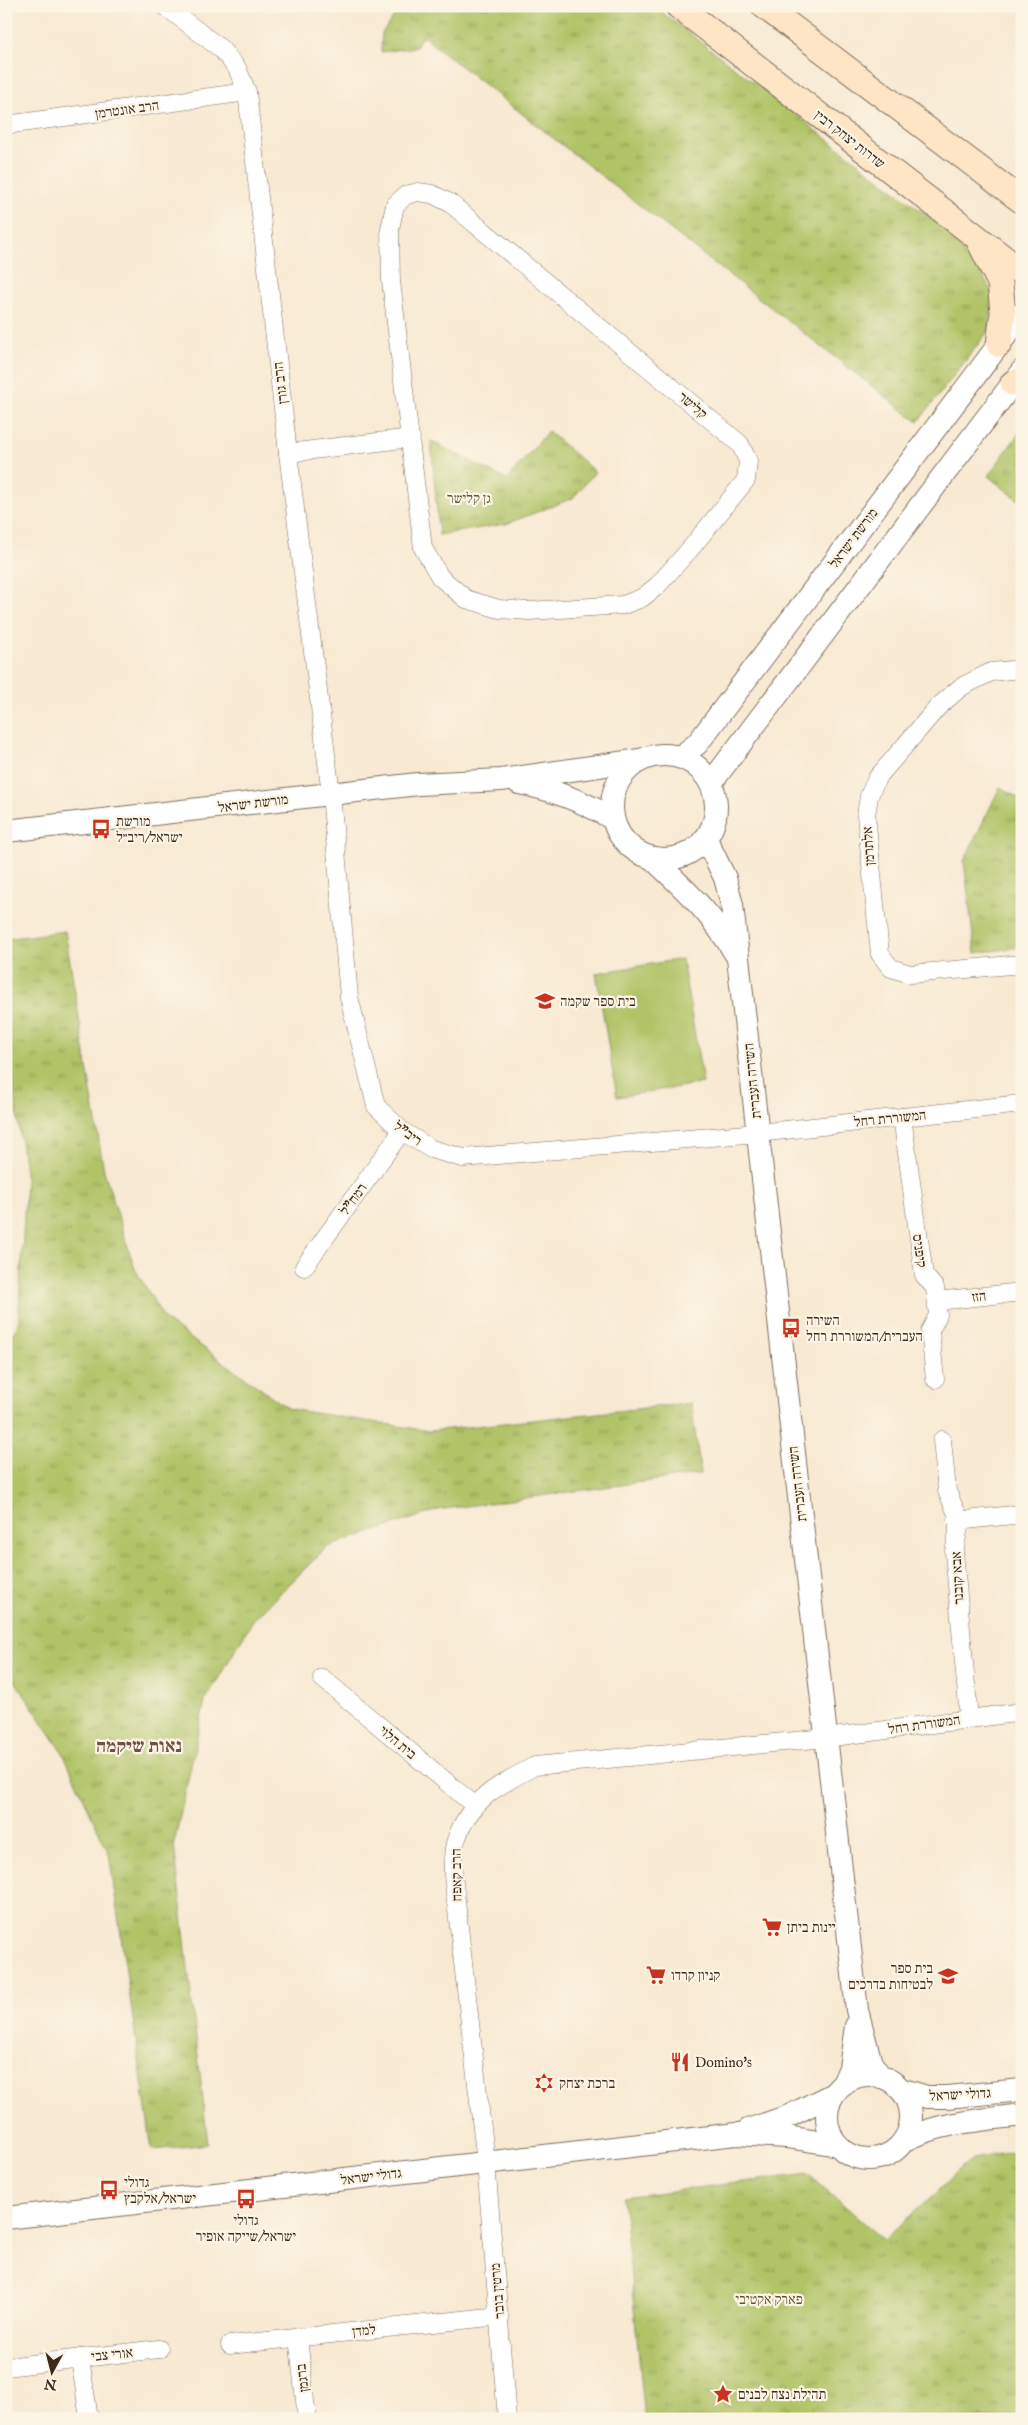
<svg xmlns="http://www.w3.org/2000/svg" width="1028" height="2425" viewBox="0 0 1028 2425" font-family="'IM FELL English','Frank Ruhl Libre',serif">
<defs>
<pattern id="park-tufts" width="24" height="20" patternUnits="userSpaceOnUse" patternTransform="scale(1.25)"><rect width="24" height="20" fill="#b0c366"/><path d="M3 7l-1-3M5 7V3M7 7l1-3M15 17l-1-3M17 17v-4M19 17l1-3" fill="none" stroke="#909f53"/></pattern>
</defs>
<rect width="100%" height="100%" fill="#fcf5e5"/>
<filter id="ink" filterUnits="userSpaceOnUse"><feTurbulence type="fractalNoise" baseFrequency=".02" numOctaves="2"/><feDisplacementMap in="SourceGraphic" scale="10" xChannelSelector="R" yChannelSelector="G"/><feConvolveMatrix kernelMatrix="1 2 1 2 8 2 1 2 1" color-interpolation-filters="sRGB"/></filter>
<filter id="wash" filterUnits="userSpaceOnUse"><feTurbulence type="fractalNoise" baseFrequency=".0096" numOctaves="4" result="noise"/><feDisplacementMap in="SourceGraphic" scale="20" xChannelSelector="R" yChannelSelector="G"/><feGaussianBlur stdDeviation="1.12" result="paint"/><feColorMatrix in="noise" values="0 0 0 0 0 0 0 0 0 0 0 0 0 0 0 0 0 1.4 0 .05"/><feComposite in="paint" operator="in"/></filter>
<g filter="url(#wash)">
<rect width="100%" height="100%" fill="#f8e9d2"/>
<!-- park -->
<g fill="url(#park-tufts)" stroke="#767642">
<polygon points="383,6 654,6 963,243 992,292 990,329 918,422 422,36 416,47 381,52 382,33 395,15"/>
<polygon points="1022,429 1022,503 988,476"/>
<polygon points="548,431 595,472 573,498 506,524 439,535 431,441 507,480"/>
<polygon points="1000,787 1022,800 1022,947 975,953 964,861"/>
<polygon points="65,931 104,1171 135,1269 165,1320 289,1409 430,1431 691,1403 701,1474 438,1510 327,1547 253,1620 205,1701 174,1844 208,2144 152,2150 109,1854 62,1751 6,1668 6,1343 18,1325 26,1180 6,1030 6,939"/>
<polygon points="1022,2150 1022,2419 645,2419 623,2197 808,2174 884,2240 972,2159"/>
</g>
<!-- pitch -->
<polygon fill="#b0c366" stroke="#767642" points="682,959 703,1083 617,1097 596,973"/>
</g>
<g filter="url(#ink)">
<g fill="none" stroke-linecap="round" stroke-linejoin="round">
<defs>
<g id="minor">
<polyline points="165,6 221,49 237,68 247,92 288,453 331,794 349,997 376,1106 402,1131 431,1149 463,1158 758,1133 1022,1104"/>
<polyline points="6,125 247,92"/>
<polygon points="418,192 432,194 450,203 740,444 748,461 746,480 691,548 657,586 642,598 623,605 529,611 499,609 466,599 440,577 423,548 391,281 390,229 395,205 406,195"/>
<polyline points="288,453 411,438"/>
<polyline points="1022,669 991,672 961,687 938,707 877,778 869,796 866,815 880,954 891,968 910,974 1022,964"/>
<polyline points="902,1117 924,1275 935,1288 938,1315 930,1331 935,1379"/>
<polyline points="304,1267 402,1131"/>
<polyline points="937,1301 1022,1292"/>
<polyline points="942,1440 947,1491 957,1514 958,1532 954,1552 969,1718"/>
<polyline points="957,1521 1022,1514"/>
<polyline points="322,1678 474,1805"/>
<polyline points="298,2337 307,2419"/>
<polyline points="230,2345 499,2316"/>
<polyline points="80,2358 89,2419"/>
<polyline points="6,2367 159,2349"/>
<path d="M507,2419L486,2163L453,1875C453,1864 452,1850 456,1840C470,1799 498,1785 535,1766L826,1738L1022,1712"/>
</g>
<g id="tertiary">
<circle cx="664" cy="807" r="52"/>
<polyline points="680,757 697,744 1022,314"/>
<path d="M519,783C554,790 583,801 613,819"/>
<polyline points="711,783 1022,371"/>
<polyline points="6,831 418,784 501,780 640,760"/>
<polyline points="706,839 725,878 732,905 857,2010 871,2063 881,2077"/>
<path d="M652,858C685,889 711,913 735,953"/>
<circle cx="869" cy="2117" r="42"/>
<polyline points="843,2084 850,2068 856,2026"/>
<polyline points="900,2089 927,2097 947,2097 1022,2090"/>
<polyline points="748,2130 789,2116 833,2094"/>
<path d="M904,2140C942,2122 981,2120 1022,2115"/>
<polyline points="6,2218 736,2134 787,2137 838,2145"/>
</g>
<g id="secondary">
<polyline points="678,6 1022,272"/>
<polyline points="764,6 1022,201"/>
<polyline points="980,243 1000,283 1003,312 999,344"/>
<polyline points="1013,383 1022,380"/>
</g>
</defs>
<!-- minor casing -->
<use href="#minor" stroke="#7d6d5d" stroke-width="19"/>
<!-- tertiary casing -->
<use href="#tertiary" stroke="#7d6d5d" stroke-width="24"/>
<!-- secondary casing -->
<use href="#secondary" stroke="#7d6d5d" stroke-width="27"/>
<!-- minor -->
<use href="#minor" stroke="#fff" stroke-width="18"/>
<!-- tertiary -->
<use href="#tertiary" stroke="#fff" stroke-width="22"/>
<!-- secondary -->
<use href="#secondary" stroke="#fde5c5" stroke-width="25"/>
</g>
</g>
<!-- icons -->
<defs>
<symbol id="bus-bare" viewBox="-9 -9 18 18"><path d="M-5-6H5V4H4V6H2V4H-2V6H-4V4H-5ZM-3.5-4V0h7V-4ZM-3.5 1.2v1.5H-2V1.2ZM2 1.2v1.5H3.5V1.2Z" fill="#c8321e" stroke="#fcf5e5" stroke-width="2.5" paint-order="stroke"/></symbol>
<symbol id="school-bare" viewBox="-9 -9 18 18"><path d="M0-5L7-2L0 1L-7-2ZM-4 1L0 2.5L4 1V4Q0 6-4 4Z" fill="#c8321e" stroke="#fcf5e5" stroke-width="2.5" paint-order="stroke"/></symbol>
<symbol id="supermarket-bare" viewBox="-9 -9 18 18"><path d="M-6-5.5h2.5l.6 2H6L4.5 2H-2.5L-4.4-4H-6ZM-1.5 3.2a1.3 1.3 0 1 0 .1 0ZM3 3.2a1.3 1.3 0 1 0 .1 0Z" fill="#c8321e" stroke="#fcf5e5" stroke-width="2.5" paint-order="stroke"/></symbol>
<symbol id="restaurant-bare" viewBox="-9 -9 18 18"><path d="M-5-6h1v4h1v-4h1v4h1v-4h1v5L-1.5 .5V6h-2V.5L-5-1ZM5-6V6H3V1.5H1.5Q1.5-4 5-6Z" fill="#c8321e" stroke="#fcf5e5" stroke-width="2.5" paint-order="stroke"/></symbol>
<symbol id="synagogue-bare" viewBox="-9 -9 18 18"><path d="M0-6.5L5.6 3.2H-5.6ZM0 6.5L5.6-3.2H-5.6Z" fill="#c8321e" stroke="#fcf5e5" stroke-width="2.5" paint-order="stroke"/></symbol>
<symbol id="sight-bare" viewBox="-9 -9 18 18"><path d="M0-6L1.8-2.2L6-1.7L2.9 1.2L3.7 5.4L0 3.3L-3.7 5.4L-2.9 1.2L-6-1.7L-1.8-2.2Z" fill="#c8321e" stroke="#fcf5e5" stroke-width="2.5" paint-order="stroke"/></symbol>
</defs>
<g fill-rule="evenodd">
<use href="#bus-bare" x="87" y="815" width="28" height="28"/>
<use href="#school-bare" x="531" y="987" width="28" height="28"/>
<use href="#bus-bare" x="777" y="1314" width="28" height="28"/>
<use href="#supermarket-bare" x="758" y="1913" width="28" height="28"/>
<use href="#supermarket-bare" x="642" y="1961" width="28" height="28"/>
<use href="#school-bare" x="934" y="1962" width="28" height="28"/>
<use href="#restaurant-bare" x="666" y="2048" width="28" height="28"/>
<use href="#synagogue-bare" x="530" y="2069" width="28" height="28"/>
<use href="#bus-bare" x="95" y="2176" width="28" height="28"/>
<use href="#bus-bare" x="232" y="2185" width="28" height="28"/>
<use href="#sight-bare" x="709" y="2380" width="28" height="28"/>
</g>
<g text-anchor="middle" stroke-width="4.5" stroke-linejoin="round" paint-order="stroke">
<!-- street labels -->
<g font-size="14" fill="#3b2a1e" stroke="#fcf5e5">
<text transform="translate(127 109) rotate(-8)" y="5">הרב אונטרמן</text>
<text transform="translate(850 139) rotate(38)" y="5">שדרות יצחק רבין</text>
<text transform="translate(280 383) rotate(-97)" y="5">הרב גורן</text>
<text transform="translate(693 405) rotate(40)" y="5">קלישר</text>
<text transform="translate(853 538) rotate(-53)" y="5">מורשת ישראל</text>
<text transform="translate(253 803) rotate(-7)" y="5">מורשת ישראל</text>
<text transform="translate(868 846) rotate(-94)" y="5">אלתרמן</text>
<text transform="translate(752 1081) rotate(-96)" y="5">השירה העברית</text>
<text transform="translate(890 1118) rotate(-6)" y="5">המשוררת רחל</text>
<text transform="translate(408 1133) rotate(36)" y="5">ריב"ל</text>
<text transform="translate(353 1199) rotate(-54)" y="5">רמח"ל</text>
<text transform="translate(920 1251) rotate(82)" y="5">קיפניס</text>
<text transform="translate(979 1296) rotate(-6)" y="5">הזז</text>
<text transform="translate(797 1484) rotate(-97)" y="5">השירה העברית</text>
<text transform="translate(957 1578) rotate(-93)" y="5">אבא קובנר</text>
<text transform="translate(924 1724) rotate(-8)" y="5">המשוררת רחל</text>
<text transform="translate(398 1742) rotate(40)" y="5">בית הלוי</text>
<text transform="translate(456 1875) rotate(-91)" y="5">הרב קאפח</text>
<text transform="translate(960 2094) rotate(-3)" y="5">גדולי ישראל</text>
<text transform="translate(371 2176) rotate(-7)" y="5">גדולי ישראל</text>
<text transform="translate(497 2291) rotate(-95)" y="5">מרטין בובר</text>
<text transform="translate(364 2330) rotate(-6)" y="5">למדן</text>
<text transform="translate(112 2354) rotate(-6)" y="5">אורי צבי</text>
<text transform="translate(302 2378) rotate(-97)" y="5">ברגמן</text>
</g>
<!-- park labels -->
<g font-size="14" fill="#5e5834" stroke="#fcf5e5">
<text x="469" y="503">גן קלישר</text>
<text x="769" y="2304">פארק אקטיבי</text>
</g>
<!-- poi labels -->
<g font-size="14" fill="#3b2a1e" stroke="#fcf5e5" text-anchor="start">
<text x="116" y="826">מורשת<tspan x="116" dy="16">ישראל/ריב״ל</tspan></text>
<text x="560" y="1006">בית ספר שקמה</text>
<text x="806" y="1325">השירה<tspan x="806" dy="16">העברית/המשוררת רחל</tspan></text>
<text x="787" y="1932">יינות ביתן</text>
<text x="933" y="1973" text-anchor="end">בית ספר<tspan x="933" dy="16">לבטיחות בדרכים</tspan></text>
<text x="671" y="1980">קניון קרדו</text>
<text x="695" y="2067">Domino's</text>
<text x="559" y="2088">ברכת יצחק</text>
<text x="124" y="2187">גדולי<tspan x="124" dy="16">ישראל/אלקבץ</tspan></text>
<text x="246" y="2225" text-anchor="middle">גדולי<tspan x="246" dy="16">ישראל/שייקה אופיר</tspan></text>
<text x="738" y="2399">תהילת נצח לבנים</text>
</g>
<!-- district labels -->
<g font-size="19" font-weight="bold" fill="#735046" stroke="#fcf5e5">
<text x="139" y="1752">נאות שיקמה</text>
</g>
</g>
<!-- margin -->
<rect width="1028" height="2425" fill="none" stroke="#fcf5e5" stroke-width="25"/>
<!-- north arrow -->
<g transform="translate(52 2372) rotate(187)" stroke="#fcf5e5" stroke-width="4" paint-order="stroke">
<path d="M0-4L9 19L0 12L-9 19Z" fill="#3b2a1e"/>
<text y="-8" font-size="14" font-weight="bold" text-anchor="middle" fill="#3b2a1e">N</text>
</g>
</svg>
